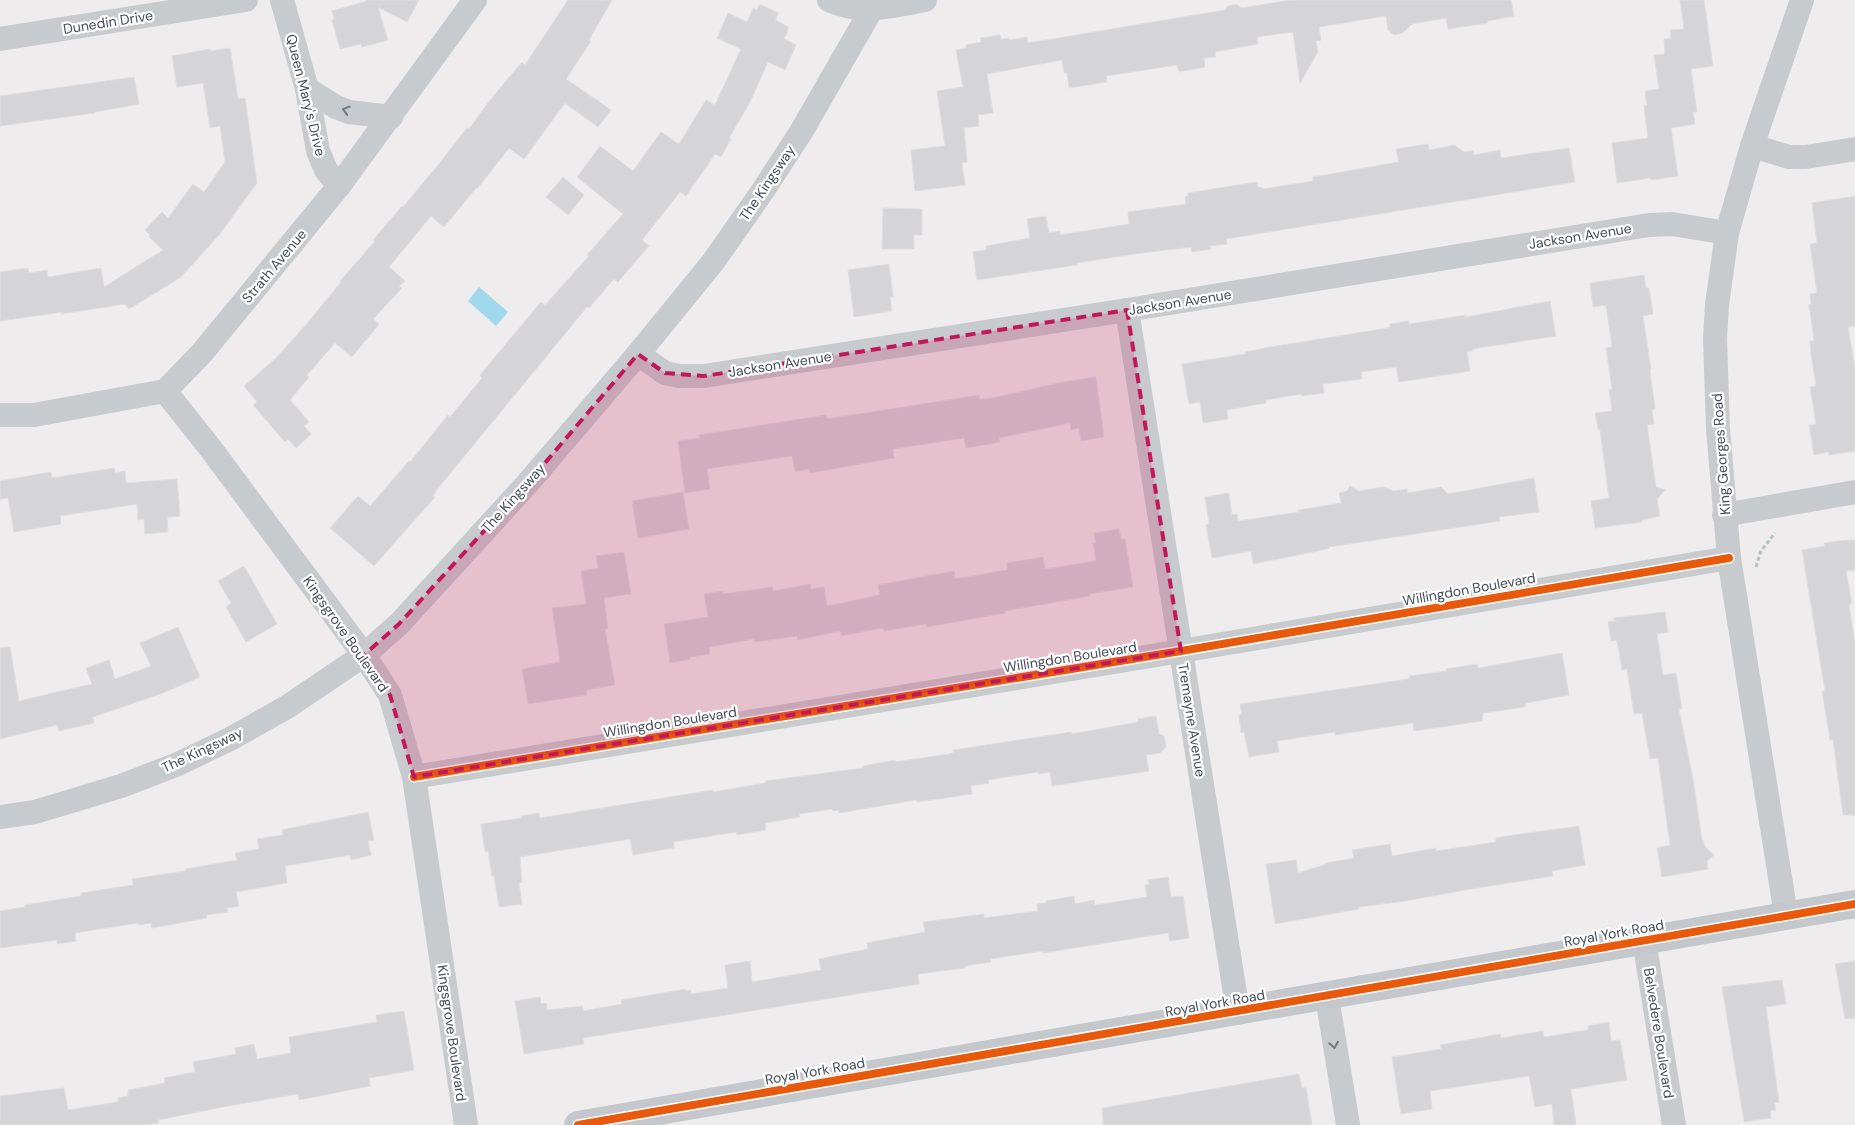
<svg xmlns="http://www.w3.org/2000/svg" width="1855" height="1125" viewBox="0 0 1855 1125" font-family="'DM Sans',sans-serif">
<rect width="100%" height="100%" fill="#eeecec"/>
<!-- water -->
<polygon fill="#a2d8ed" points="479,287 508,312 496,326 468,301"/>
<!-- building -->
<g fill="#d5d4d7" stroke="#dfdedf">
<polygon points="366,0 419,0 407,22 378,7 388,40 362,47 361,44 340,49 332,20 334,19 332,11 367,1"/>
<polygon points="568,0 612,0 589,40 591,41 566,79 611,110 598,127 565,103 524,159 509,148 477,189 476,188 444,227 431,216 389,267 405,281 399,286 402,288 373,319 379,324 352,357 335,343 307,375 309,377 290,400 309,422 304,426 311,434 296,448 288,439 285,442 253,405 257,402 244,386 276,358 305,326 341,282 340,281 375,241 373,240 402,206 403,207 438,165 467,128 469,129 490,100 522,62 525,65"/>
<polygon points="1291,0 1511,0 1514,16 1487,21 1488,23 1448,29 1446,18 1412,24 1403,33 1394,35 1388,30 1386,16 1319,27 1321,40 1316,41 1318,52 1300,83 1293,32 1257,37 1258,44 1215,52 1216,57 1204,58 1205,67 1179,72 1177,65 1106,76 1107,82 1069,88 1067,73 1064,73 1062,60 987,74 993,113 978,115 979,126 964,128 967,162 962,163 965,185 915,191 911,150 945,146 937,91 963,87 956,50 966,48 966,45 981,42 980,38 1000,35 1001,39 1009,38 1009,40 1027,37 1028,43 1225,10 1228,6 1237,4 1241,8"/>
<polygon points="1680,0 1704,0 1713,66 1691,69 1697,112 1693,112 1695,124 1671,128 1678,176 1651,180 1650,178 1617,183 1612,143 1648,138 1644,105 1647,105 1645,91 1659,89 1654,55 1665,54 1664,39 1671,38 1670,30 1684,29"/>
<polygon points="760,4 779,13 775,20 789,27 784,39 796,45 785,70 768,62 750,102 729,138 731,139 721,157 715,154 686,196 680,192 642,240 649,246 618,282 614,279 589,308 587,307 439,487 433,496 435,497 374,566 330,528 358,496 370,506 409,461 410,462 448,415 450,417 482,378 480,375 541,302 545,305 589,256 587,255 623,214 577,177 600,146 633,171 661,132 679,144 706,100 715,105 741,49 717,38 728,13 747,22 753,8 757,10"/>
<polygon points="230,48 238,99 245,98 257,183 219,235 181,277 129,309 125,304 61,314 64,312 0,321 0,272 28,268 29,273 47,270 48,277 101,268 104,287 163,250 149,237 150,235 145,230 162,212 168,218 193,184 204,192 225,162 220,126 210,128 203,83 177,87 172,56 210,49 210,51"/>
<polygon points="134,77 139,104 95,112 95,113 0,126 0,96"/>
<polygon points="1428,144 1429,150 1454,145 1464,152 1473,151 1474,155 1500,150 1501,158 1569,148 1575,182 1226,239 1227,244 1210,246 1211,249 1192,252 1191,247 1134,254 1077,263 1077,265 977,280 973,252 986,250 986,246 1030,238 1027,219 1046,216 1049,233 1060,231 1060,235 1129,224 1128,212 1186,204 1185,197 1188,196 1188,193 1257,182 1258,188 1262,187 1262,189 1313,181 1313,177 1399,162 1396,149"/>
<polygon points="563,177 584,195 568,215 546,197"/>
<polygon points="1855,196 1855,326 1848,327 1855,368 1855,451 1829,455 1828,452 1814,455 1809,425 1816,424 1810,387 1816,386 1811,354 1810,341 1814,340 1809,305 1811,304 1810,294 1817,293 1810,244 1817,243 1812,203"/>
<polygon points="883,208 922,209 922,235 914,235 914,249 882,249"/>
<polygon points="889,264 893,297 890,297 892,311 854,317 848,270"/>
<polygon points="1644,275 1646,288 1649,288 1653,314 1643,316 1651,369 1650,370 1655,409 1652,410 1654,424 1647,425 1656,487 1665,490 1657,499 1660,516 1642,520 1642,522 1595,528 1591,501 1609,498 1600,430 1598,429 1595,413 1612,411 1609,390 1612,389 1606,348 1612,347 1606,305 1593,307 1590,283"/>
<polygon points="1550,301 1556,336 1472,349 1472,351 1467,352 1470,371 1399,382 1396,367 1361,372 1362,379 1323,384 1324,393 1302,396 1302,394 1266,400 1266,403 1227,410 1228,419 1203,423 1200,402 1189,404 1182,364 1245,354 1245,352 1270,347 1388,328 1390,327 1390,324 1408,321 1409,324 1466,315 1466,317"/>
<polygon points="1096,377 1104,437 1081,441 1079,428 1071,430 1070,423 999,438 1000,442 966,448 964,438 893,449 894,458 810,473 809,469 795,472 792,456 707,469 710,489 685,493 678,441 700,438 699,435 826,415 827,419 979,395 980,399 992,398 1063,382"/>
<polygon points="114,468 115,473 125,471 126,483 177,479 180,516 167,517 168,532 145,534 144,519 138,520 137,504 60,516 61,524 14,532 8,498 0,499 0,481 51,472 52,478"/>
<polygon points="1534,478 1539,512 1499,517 1500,521 1329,547 1330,548 1318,551 1253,564 1251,551 1212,558 1206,525 1209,524 1205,497 1229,493 1232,515 1237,514 1238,521 1299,512 1298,510 1341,503 1339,493 1347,491 1350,486 1359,491 1383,487 1394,491 1407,489 1408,493 1441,487 1448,494"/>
<polygon points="683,492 689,529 638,538 632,501"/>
<polygon points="1119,529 1121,539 1125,539 1133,587 1089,594 1090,596 1005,611 1005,613 927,627 926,624 884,631 883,628 841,636 840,631 798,640 797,636 755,642 754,639 709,647 710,654 690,657 690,659 670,663 664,624 708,617 704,594 723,591 723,594 772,587 773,591 810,584 811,589 824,587 827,606 880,595 878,585 954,571 955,579 1007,570 1007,563 1043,557 1045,569 1096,561 1093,543 1096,543 1094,533"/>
<polygon points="1846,540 1855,540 1855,570 1846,571 1852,604 1849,604 1855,645 1855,815 1843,815 1833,740 1830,740 1822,691 1825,691 1802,550 1825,546 1824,543"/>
<polygon points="624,552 631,594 604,598 608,629 605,629 615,685 586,690 587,695 528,704 522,669 560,662 552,608 586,604 581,571 598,568 596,556"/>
<polygon points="244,566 277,624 246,642 226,607 231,603 218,581"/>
<polygon points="1665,612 1668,632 1657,634 1663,675 1676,673 1682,709 1679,709 1693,779 1702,840 1703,840 1705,847 1714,855 1707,861 1708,869 1662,877 1657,848 1670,845 1658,758 1650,759 1642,713 1634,714 1627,669 1622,670 1617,640 1611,641 1608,622 1614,621 1614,618"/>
<polygon points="178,627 200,677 163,693 93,717 94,723 59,731 57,725 0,739 0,648 10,647 19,701 92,684 86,668 109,660 115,679 151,666 140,643"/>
<polygon points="1562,653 1569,695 1526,703 1525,707 1483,713 1482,721 1414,731 1413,723 1335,735 1335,732 1277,741 1279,752 1249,757 1244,732 1241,733 1239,715 1242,714 1240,704 1381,683 1408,679 1410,676 1447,671 1446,669 1477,664 1478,668"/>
<polygon points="1156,716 1159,734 1164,736 1166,747 1160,753 1146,755 1149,771 1052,786 1050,772 1039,774 1038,772 988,780 989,783 971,786 972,794 917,802 916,800 839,813 838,810 833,811 832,809 799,814 800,817 765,823 766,830 737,835 736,832 673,842 674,848 633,855 630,839 520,857 522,882 519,883 522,904 499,907 494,876 492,876 488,851 485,852 481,824 522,818 521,816 539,813 540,818 713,790 713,792 765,783 765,781 863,768 863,766 895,760 895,762 949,754 954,752 953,750 1071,732 1072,734 1138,722 1138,719"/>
<polygon points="368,812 374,840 368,841 371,855 351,860 350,855 285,866 287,883 236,892 239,906 227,908 228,912 206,915 207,918 152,928 151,923 139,925 138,923 75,933 76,941 57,944 57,940 0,948 0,911 25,907 25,905 81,896 81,893 133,885 132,879 185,871 185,869 237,860 235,853 259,849 257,839 283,835 282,830"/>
<polygon points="1579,826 1585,865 1552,871 1553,876 1459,891 1406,901 1359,907 1359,909 1275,924 1266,864 1296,860 1298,873 1324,865 1326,863 1354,858 1352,850 1390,844 1392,856 1436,848 1436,851 1496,842 1496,838 1514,835"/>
<polygon points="1168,877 1171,897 1183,896 1189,938 1170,941 1168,933 1155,935 1043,953 1043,951 990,959 991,962 965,966 965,968 918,974 919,984 583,1038 584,1044 524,1054 515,1001 540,997 541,1004 546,1003 547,1010 583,1006 583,1011 622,1004 621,1000 686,989 686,991 691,990 691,994 728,988 725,965 750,961 752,982 821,970 819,959 868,949 867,943 925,932 923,922 984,914 984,918 1038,911 1037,904 1046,903 1046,901 1074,896 1075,904 1094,900 1095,905 1147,897 1145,885 1149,884 1148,880"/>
<polygon points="1855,961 1855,1018 1845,1019 1835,964"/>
<polygon points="1782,980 1786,1004 1766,1007 1779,1102 1774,1103 1776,1110 1770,1111 1771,1118 1744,1122 1722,987"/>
<polygon points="404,1011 414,1070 369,1078 370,1086 299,1100 298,1094 228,1106 158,1120 159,1123 144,1125 0,1125 0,1096 64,1088 68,1110 118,1102 118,1098 128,1096 128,1090 165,1083 164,1078 195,1072 193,1062 236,1054 235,1048 254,1044 257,1059 291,1053 289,1037 377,1022 376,1015"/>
<polygon points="1609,1022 1611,1041 1620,1040 1627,1080 1571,1089 1576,1125 1554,1125 1552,1104 1535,1107 1529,1076 1430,1091 1432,1109 1401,1114 1392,1057 1441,1049 1440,1045 1500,1034 1501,1038 1543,1031 1544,1037 1588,1030 1588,1026"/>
<polygon points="1299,1074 1302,1088 1306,1088 1312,1125 1103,1125 1102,1108"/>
</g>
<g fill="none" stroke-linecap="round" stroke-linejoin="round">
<!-- path -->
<polyline stroke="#b5c2bf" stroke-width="3" stroke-dasharray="4 2.5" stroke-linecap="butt" points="1756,567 1761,551 1775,533"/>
<!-- minor -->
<g stroke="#c8cbcd" stroke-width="24">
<polyline points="282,0 307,89 318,151 326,170 339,186"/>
<path d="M829,0C862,15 892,6 925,0"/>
<polyline points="0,39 246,0"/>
<polyline points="307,89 336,107 349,112 391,117"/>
<polyline points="1752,146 1789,157 1806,157 1855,149"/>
<polyline points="1127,310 1238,1012"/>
<polyline points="638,354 665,373 679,376 704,376 1127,310 1649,225 1672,224 1727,233"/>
<polyline points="165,391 211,449 364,655 390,695 414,777 466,1125"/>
<polyline points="0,415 34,415 165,391 201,354 339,186 475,0"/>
<polyline points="1724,515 1855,492"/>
<polyline points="414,777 1181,651 1729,558"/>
<polyline points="0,817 35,812 121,786 178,764 230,739 287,707 364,655 399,624 527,484 638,354 713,262 764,189 801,132 877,0"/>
<polyline points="1786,915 1729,558 1718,429 1715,339 1717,305 1727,233 1752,146 1802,0"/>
<polyline points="1644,940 1674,1125"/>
<polyline points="1327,997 1348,1125"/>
</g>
<!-- major -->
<polyline stroke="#c4c7cc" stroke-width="28" points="578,1125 1855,904"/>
<defs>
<g id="cycleway">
<polyline points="414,777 1181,651 1729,558"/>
<polyline points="578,1125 1855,904"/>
</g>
</defs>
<!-- cycleway casing -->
<use href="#cycleway" stroke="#fff" stroke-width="11"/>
<!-- cycleway -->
<use href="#cycleway" stroke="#e8590c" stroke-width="8"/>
</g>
<!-- one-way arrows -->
<defs><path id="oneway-chevron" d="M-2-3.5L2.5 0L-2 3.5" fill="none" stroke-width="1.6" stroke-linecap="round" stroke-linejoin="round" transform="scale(1.25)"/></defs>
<g stroke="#727982">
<use href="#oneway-chevron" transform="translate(346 110) rotate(-163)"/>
<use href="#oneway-chevron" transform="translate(1334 1045) rotate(80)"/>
</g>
<!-- marked area -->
<path fill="#c2185b" fill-opacity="0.2" stroke="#c2185b" stroke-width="4" stroke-dasharray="10 6" stroke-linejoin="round" d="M1127,310L1181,651L414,777L390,695L364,655L399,624L527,484L638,354L665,373L704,376Z"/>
<g text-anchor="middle" stroke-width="4.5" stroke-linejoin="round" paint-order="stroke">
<!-- street labels -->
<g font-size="14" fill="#434d59" stroke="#fff">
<text transform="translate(108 22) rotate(-9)" y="5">Dunedin Drive</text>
<text transform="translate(306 95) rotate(76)" y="5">Queen Mary's Drive</text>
<text transform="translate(767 183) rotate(-56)" y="5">The Kingsway</text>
<text transform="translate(1580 236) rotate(-9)" y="5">Jackson Avenue</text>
<text transform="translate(274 266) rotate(-50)" y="5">Strath Avenue</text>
<text transform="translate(1180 302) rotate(-9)" y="5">Jackson Avenue</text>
<text transform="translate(780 364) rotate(-9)" y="5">Jackson Avenue</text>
<text transform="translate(1721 454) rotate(-94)" y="5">King Georges Road</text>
<text transform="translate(513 498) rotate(-48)" y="5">The Kingsway</text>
<text transform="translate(1469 589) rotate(-10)" y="5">Willingdon Boulevard</text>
<text transform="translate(346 634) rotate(55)" y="5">Kingsgrove Boulevard</text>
<text transform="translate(1070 657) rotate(-9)" y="5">Willingdon Boulevard</text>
<text transform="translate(1192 720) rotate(81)" y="5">Tremayne Avenue</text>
<text transform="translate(670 722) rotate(-9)" y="5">Willingdon Boulevard</text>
<text transform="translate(202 750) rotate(-25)" y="5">The Kingsway</text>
<text transform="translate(1614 933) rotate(-10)" y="5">Royal York Road</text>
<text transform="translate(1215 1003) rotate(-10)" y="5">Royal York Road</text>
<text transform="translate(452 1033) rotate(82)" y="5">Kingsgrove Boulevard</text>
<text transform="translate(1659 1033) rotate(81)" y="5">Belvedere Boulevard</text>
<text transform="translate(815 1071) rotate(-10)" y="5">Royal York Road</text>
</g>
</g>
</svg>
